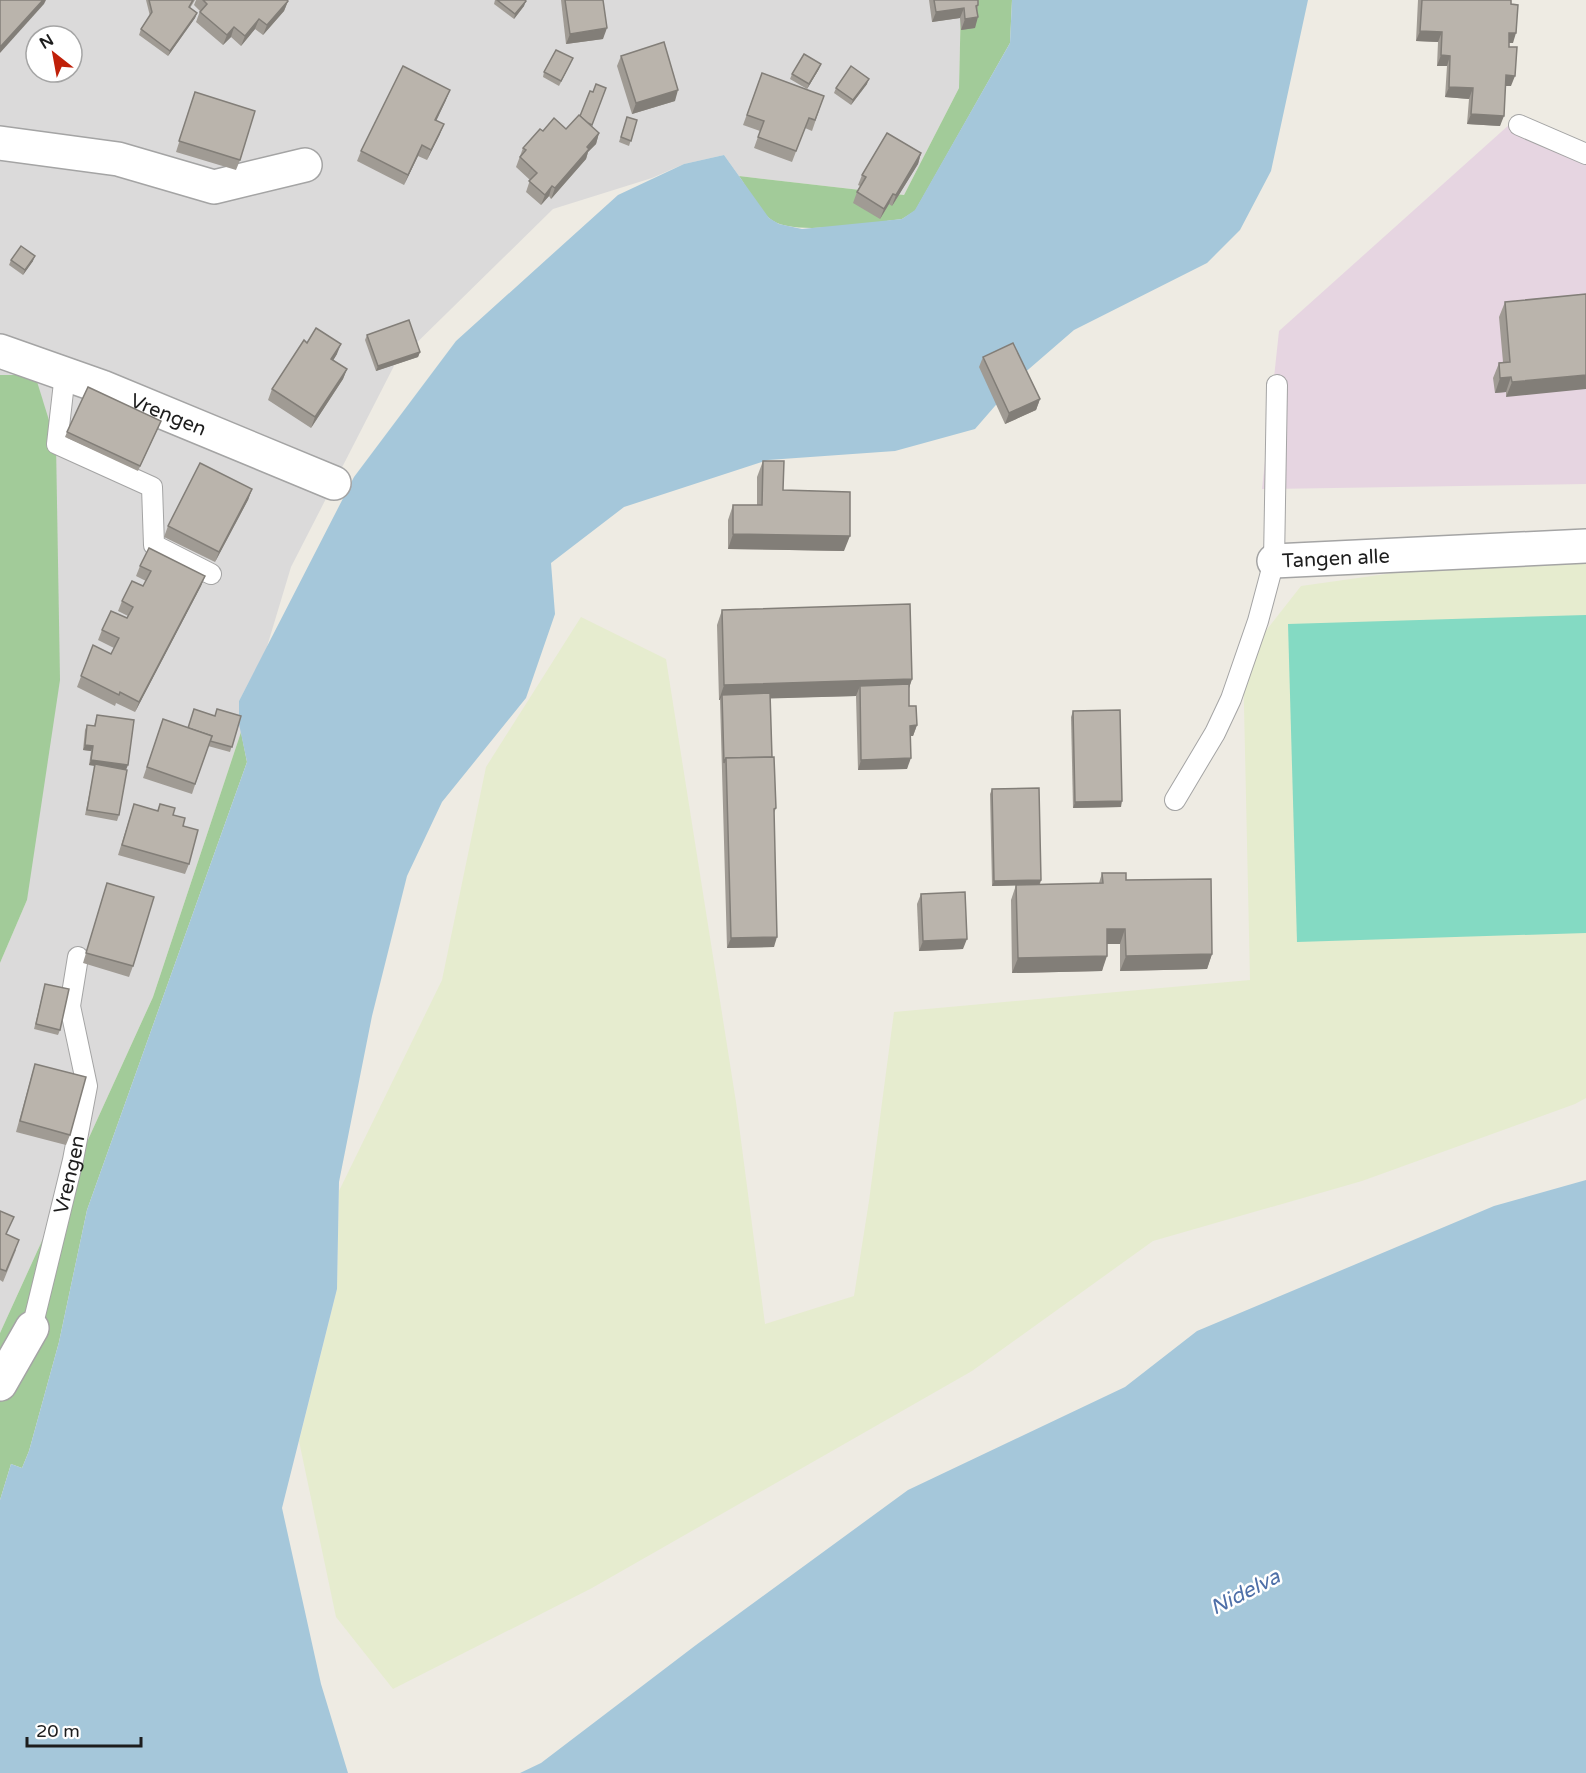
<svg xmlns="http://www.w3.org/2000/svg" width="1586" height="1773" viewBox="0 0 1586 1773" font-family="'Varela Round',sans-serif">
<rect width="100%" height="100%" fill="#eeebe3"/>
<!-- residential -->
<path fill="#dbdada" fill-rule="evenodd" d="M0,0H961L959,88L904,195L739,176L724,155L684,164L652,178L553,209L395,364L291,567L266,650L239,701L241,732L153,997L0,1333V963L27,900L35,376L0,375ZM36,36H72V72H36Z"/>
<!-- industrial -->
<polygon fill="#e6d5e1" points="1510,124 1586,161 1586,484 1262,489 1279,331"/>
<!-- farmland -->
<polygon fill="#e6eccf" points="1586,551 1586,1098 1575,1104 1362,1181 1153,1241 972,1371 592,1588 393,1689 336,1617 299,1441 337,1289 339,1191 442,980 486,767 581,617 666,659 736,1102 765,1324 854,1296 869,1201 894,1012 1250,980 1243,660 1301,586 1528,554"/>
<!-- forest -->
<g fill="#a2cb99">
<path d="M961,0H1012L1010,43L915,211L902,219C873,222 790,238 769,218C757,207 748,189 739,176L904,195L959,88Z"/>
<polygon points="0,375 35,375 56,443 60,680 27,900 0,963"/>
<polygon points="241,732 247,762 87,1210 59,1342 29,1451 22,1468 11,1464 0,1500 0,1333 153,997"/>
</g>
<!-- pitch -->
<polygon fill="#84dac3" points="1586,615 1586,933 1297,942 1288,624"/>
<!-- water -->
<g fill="#a5c7da">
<polygon points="1012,0 1308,0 1271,171 1240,230 1207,263 1074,330 1022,375 975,429 895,451 768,460 624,507 551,563 555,614 526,698 442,802 407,876 372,1016 339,1182 337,1289 282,1508 321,1684 348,1773 0,1773 0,1500 11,1464 22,1468 29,1451 59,1342 87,1210 247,762 239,724 239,701 354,477 456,341 618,195 684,164 724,155 769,218 779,224 802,229 902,219 915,210 1010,43"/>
<polygon points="1586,1180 1586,1773 520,1773 541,1763 696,1645 908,1490 1125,1387 1197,1331 1494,1206"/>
</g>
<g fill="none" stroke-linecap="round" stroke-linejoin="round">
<defs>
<g id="lane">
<polyline points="1519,125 1586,154"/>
<polyline points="65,374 57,444 152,487 154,545 211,574"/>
<polyline points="1175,800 1215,733 1231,699 1258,621 1274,561 1277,385"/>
<path id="s1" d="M32,1328L73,1160L87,1086L70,1006L78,957"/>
</g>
<g id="street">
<polyline points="0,143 118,159 214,187 305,165"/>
<path id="s2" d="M0,351L102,387L334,483"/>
<path id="s3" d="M1274,561L1586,546"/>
<polyline points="0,1384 32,1328"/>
</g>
</defs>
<!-- lane casing -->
<use href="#lane" stroke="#a4a4a4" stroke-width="22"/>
<!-- street casing -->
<use href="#street" stroke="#a4a4a4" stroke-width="36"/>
<!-- lane -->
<use href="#lane" stroke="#fff" stroke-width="20"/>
<!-- street -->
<use href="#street" stroke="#fff" stroke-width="33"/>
</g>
<!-- wall -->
<g fill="#a09b94">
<polygon points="146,0 195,0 190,8 197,13 195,18 168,56 139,35 141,29 150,16"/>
<polygon points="196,0 287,0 288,1 284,11 263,35 255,29 241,46 231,37 223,45 196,22 200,11 194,5"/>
<polygon points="495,0 525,0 524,6 514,19 494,4"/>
<polygon points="561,0 603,0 603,39 566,44"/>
<polygon points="929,0 978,0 978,5 975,28 961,30 960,18 932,22"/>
<polygon points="1418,0 1511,0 1513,43 1509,43 1511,86 1506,86 1500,126 1467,124 1469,99 1445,97 1447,66 1437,66 1438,42 1416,41"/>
<polygon points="621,56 675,101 632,114 617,66"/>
<polygon points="571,63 559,86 543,77 544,72"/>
<polygon points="819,69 807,89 790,79 792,74"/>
<polygon points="762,73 824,96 812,131 805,128 792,162 754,148 760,131 743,125"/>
<polygon points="867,84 851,105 834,93 836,88"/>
<polygon points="606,88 591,126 599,133 596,144 588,152 586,159 551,199 549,196 541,205 526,192 530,180 516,167 523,148 543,131 566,129 580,116 593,92"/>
<polygon points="195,92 240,160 236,170 176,152"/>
<polygon points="446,100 436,120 440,134 427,160 418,156 404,185 357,161 361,151"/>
<polygon points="627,117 637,120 629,146 619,142"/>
<polygon points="921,153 918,164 892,206 889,204 880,219 853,203 857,192 860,186 858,185 862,175"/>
<polygon points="11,260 33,261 23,275 9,265"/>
<polygon points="1586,294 1506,397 1506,392 1495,393 1493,378 1499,363 1503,362 1499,317 1505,302"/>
<polygon points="367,335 420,352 418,357 376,371 365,340"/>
<polygon points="307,343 337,354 333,360 347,369 343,379 311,428 268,400 272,389"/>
<polygon points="983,357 1040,399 1036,410 1005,424 979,367"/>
<polygon points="159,426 138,471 65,437 67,432"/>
<polygon points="763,461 783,490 844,551 728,549 728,520 733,505 757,505 757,477"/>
<polygon points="252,489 248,500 215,562 164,537 168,526"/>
<polygon points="140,566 205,576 201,586 135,712 116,703 115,706 77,687 93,645 111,654 114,648 98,640 102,630 127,618 128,616 118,611 122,601 143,586 146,581 136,576"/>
<polygon points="722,610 912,679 909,688 909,706 917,725 913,736 910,736 907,769 858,770 856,696 770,698 772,757 776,808 774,813 774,947 727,948 720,700 719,700 717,625"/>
<polygon points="1073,711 1121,807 1073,808 1071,717"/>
<polygon points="97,715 126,770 119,815 117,821 85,815 95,766 89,765 91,751 83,750 85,730 87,725 94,726"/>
<polygon points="215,715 241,716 230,752 208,746 192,794 143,778 163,719 188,728"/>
<polygon points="992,789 1041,880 1040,884 1099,883 1102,873 1126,880 1212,954 1207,969 1120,971 1120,944 1107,944 1102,971 1012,973 1011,900 1016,885 992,886 990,794"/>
<polygon points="134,804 157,811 160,804 173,815 183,826 189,864 185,874 118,855"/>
<polygon points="107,883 133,966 129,977 83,963"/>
<polygon points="921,894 963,949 919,951 917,904"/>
<polygon points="45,984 60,1030 58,1035 34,1029"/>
<polygon points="35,1064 70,1135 66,1145 16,1132 32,1074"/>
<polygon points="0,1211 7,1235 16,1250 3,1282 0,1280"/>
</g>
<!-- shaded-wall -->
<g fill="#827e78">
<polygon points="43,0 46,0 44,4 0,53 0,47"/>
<polygon points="288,1 284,11 263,35 267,25"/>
<polygon points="526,1 524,6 514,19 515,14"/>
<polygon points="964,8 960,18 932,22 936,12"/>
<polygon points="197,13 195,18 168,56 170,51"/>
<polygon points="978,17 975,28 961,30 965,19"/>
<polygon points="259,19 255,29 241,46 245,36"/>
<polygon points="234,27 231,37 223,45 227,35"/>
<polygon points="607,28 603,39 566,44 570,34"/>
<polygon points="1420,31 1442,32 1438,42 1416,41"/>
<polygon points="1509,33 1516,33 1513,43 1505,43"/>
<polygon points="1441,55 1450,56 1447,66 1437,66"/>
<polygon points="821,64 819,69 807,89 809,84"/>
<polygon points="1506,75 1515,76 1511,86 1503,86"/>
<polygon points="869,79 867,84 851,105 853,100"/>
<polygon points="1449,87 1473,88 1469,99 1445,97"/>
<polygon points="450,90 446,100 432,130 435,120"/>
<polygon points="678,90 675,101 632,114 636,103"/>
<polygon points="1471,114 1504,116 1500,126 1467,124"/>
<polygon points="444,124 440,134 427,160 431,150"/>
<polygon points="599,133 596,144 588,152 586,159 551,199 555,188"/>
<polygon points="422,145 418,156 404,185 408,175"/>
<polygon points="921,153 918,164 892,206 896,195"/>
<polygon points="552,186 549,196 541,205 545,195"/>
<polygon points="893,194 889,204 880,219 884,209"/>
<polygon points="35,256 33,261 23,275 25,270"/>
<polygon points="341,344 337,354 328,369 331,359"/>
<polygon points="420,352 418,357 376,371 378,366"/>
<polygon points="347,369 343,379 311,428 315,417"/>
<polygon points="1586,375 1586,389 1506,397 1512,382"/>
<polygon points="1511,377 1506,392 1495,393 1500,378"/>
<polygon points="1040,399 1036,410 1005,424 1009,413"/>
<polygon points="252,489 248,500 215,562 219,552"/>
<polygon points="733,534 850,536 844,551 728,549"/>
<polygon points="205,576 201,586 135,712 139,702"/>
<polygon points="912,679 907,694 860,686 856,696 722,700 722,695 720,700 719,700 724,685"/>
<polygon points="917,725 913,736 906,736 910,726"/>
<polygon points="85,745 93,746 91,751 83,750"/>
<polygon points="911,758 907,769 858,770 861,760"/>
<polygon points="91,760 128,765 126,770 89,765"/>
<polygon points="1122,801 1121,807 1073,808 1075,802"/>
<polygon points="1041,880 1039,885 992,886 994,881"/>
<polygon points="1107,929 1125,929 1120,944 1101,944"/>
<polygon points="777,937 774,947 727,948 731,938"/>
<polygon points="967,939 963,949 919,951 923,941"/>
<polygon points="1212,954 1207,969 1120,971 1126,956"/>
<polygon points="1107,956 1102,971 1012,973 1018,958"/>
</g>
<!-- building -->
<g fill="#bab4ac" stroke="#827e78" stroke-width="1.5">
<polygon points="0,0 43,0 0,47"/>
<polygon points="149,0 193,0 189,7 197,13 170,51 141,29 152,12"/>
<polygon points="203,0 287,0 288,1 267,25 259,19 245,36 234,27 227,35 200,12 207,4"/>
<polygon points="497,0 525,0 526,1 515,14"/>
<polygon points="565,0 603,0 607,28 570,34"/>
<polygon points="934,0 978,0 978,5 976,6 978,17 965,19 964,8 936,12"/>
<polygon points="1422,0 1511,0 1511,4 1518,5 1516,33 1509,33 1509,47 1517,47 1515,76 1506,75 1504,116 1471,114 1473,88 1449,87 1450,56 1441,55 1442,32 1420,31"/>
<polygon points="664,42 678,90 636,103 621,56"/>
<polygon points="556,50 573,58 561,81 544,72"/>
<polygon points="804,54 821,64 809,84 792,74"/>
<polygon points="403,66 450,90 435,120 444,124 431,150 422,145 408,175 361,151"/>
<polygon points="851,66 869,79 853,100 836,88"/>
<polygon points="762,73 824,96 815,120 809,118 796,151 758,137 764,121 747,115"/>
<polygon points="596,84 606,88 592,125 588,123 580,116 590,91 593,92"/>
<polygon points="195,92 255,111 240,160 179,141"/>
<polygon points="579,115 599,133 587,147 589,149 555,188 552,186 545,195 529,181 537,173 520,157 526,150 523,148 540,129 543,131 554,118 566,129"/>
<polygon points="627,117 637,120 631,141 621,137"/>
<polygon points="887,133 921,153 896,195 893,194 884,209 857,192 866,177 862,175"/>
<polygon points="21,246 35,256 25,270 11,260"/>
<polygon points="1586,294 1586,375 1512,382 1511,377 1500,378 1499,363 1510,362 1505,302"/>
<polygon points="409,320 420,352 378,366 367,335"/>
<polygon points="316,328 341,344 331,359 347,369 315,417 272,389 304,340 307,343"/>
<polygon points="1013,343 1040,399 1009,413 983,357"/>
<polygon points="88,387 161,421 140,466 67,432"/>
<polygon points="763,461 784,461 783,490 850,492 850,536 733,534 733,505 762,505"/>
<polygon points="200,463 252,489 219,552 168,526"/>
<polygon points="149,548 205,576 139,702 120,692 119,695 81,676 93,645 111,654 119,638 102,630 111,611 127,618 133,607 122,601 132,581 143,586 151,571 140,566"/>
<polygon points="910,604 912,679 724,685 722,610"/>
<polygon points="909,684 909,706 916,706 917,725 910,726 911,758 861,760 860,686"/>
<polygon points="770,693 772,757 726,758 724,763 722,695"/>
<polygon points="194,709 215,716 217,709 241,716 232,747 210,741 212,736 188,728"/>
<polygon points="1120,710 1122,801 1075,802 1073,711"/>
<polygon points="97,715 134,720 128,765 91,760 93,746 85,745 87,725 95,726"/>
<polygon points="163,719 212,736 195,784 147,767"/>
<polygon points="774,757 776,808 774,809 777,937 731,938 726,758"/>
<polygon points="95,764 127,770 119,815 87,810"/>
<polygon points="1039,788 1041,880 994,881 992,789"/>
<polygon points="134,804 158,811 160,804 175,808 173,815 185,818 183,826 198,830 189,864 122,845"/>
<polygon points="1102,873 1126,873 1126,880 1211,879 1212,954 1126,956 1125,929 1107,929 1107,956 1018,958 1016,885 1103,883"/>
<polygon points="107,883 154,897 133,966 86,953"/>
<polygon points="965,892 967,939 923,941 921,894"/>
<polygon points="45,984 69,989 60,1030 36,1024"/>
<polygon points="35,1064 86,1077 70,1135 20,1121"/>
<polygon points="0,1211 14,1217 6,1234 19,1240 6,1271 0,1269"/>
</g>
<g text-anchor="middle" stroke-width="5" stroke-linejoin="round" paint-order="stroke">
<!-- street labels -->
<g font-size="20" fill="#1d1d1d" stroke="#fff">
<text dy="7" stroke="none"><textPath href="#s2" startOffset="180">Vrengen</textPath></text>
<text dy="7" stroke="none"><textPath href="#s3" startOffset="62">Tangen alle</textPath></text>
<text dy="7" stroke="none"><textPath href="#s1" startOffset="158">Vrengen</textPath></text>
</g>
<!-- water labels -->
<g font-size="21" font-style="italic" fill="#4e6fa8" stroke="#fff">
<text transform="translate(1245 1592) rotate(-27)" y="7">Nidelva</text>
</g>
</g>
<!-- north arrow -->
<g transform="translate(54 54) rotate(329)"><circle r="28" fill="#ffffff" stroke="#a5a5a5" stroke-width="1.5"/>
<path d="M0-4.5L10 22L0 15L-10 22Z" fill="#c02009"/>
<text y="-9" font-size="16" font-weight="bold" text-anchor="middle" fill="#1d1d1d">N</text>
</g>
<!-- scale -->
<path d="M27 1737v9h114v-9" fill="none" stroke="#1d1d1d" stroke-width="3"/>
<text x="36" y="1737" font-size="18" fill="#1d1d1d" stroke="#ffffff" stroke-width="4.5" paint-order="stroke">20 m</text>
</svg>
